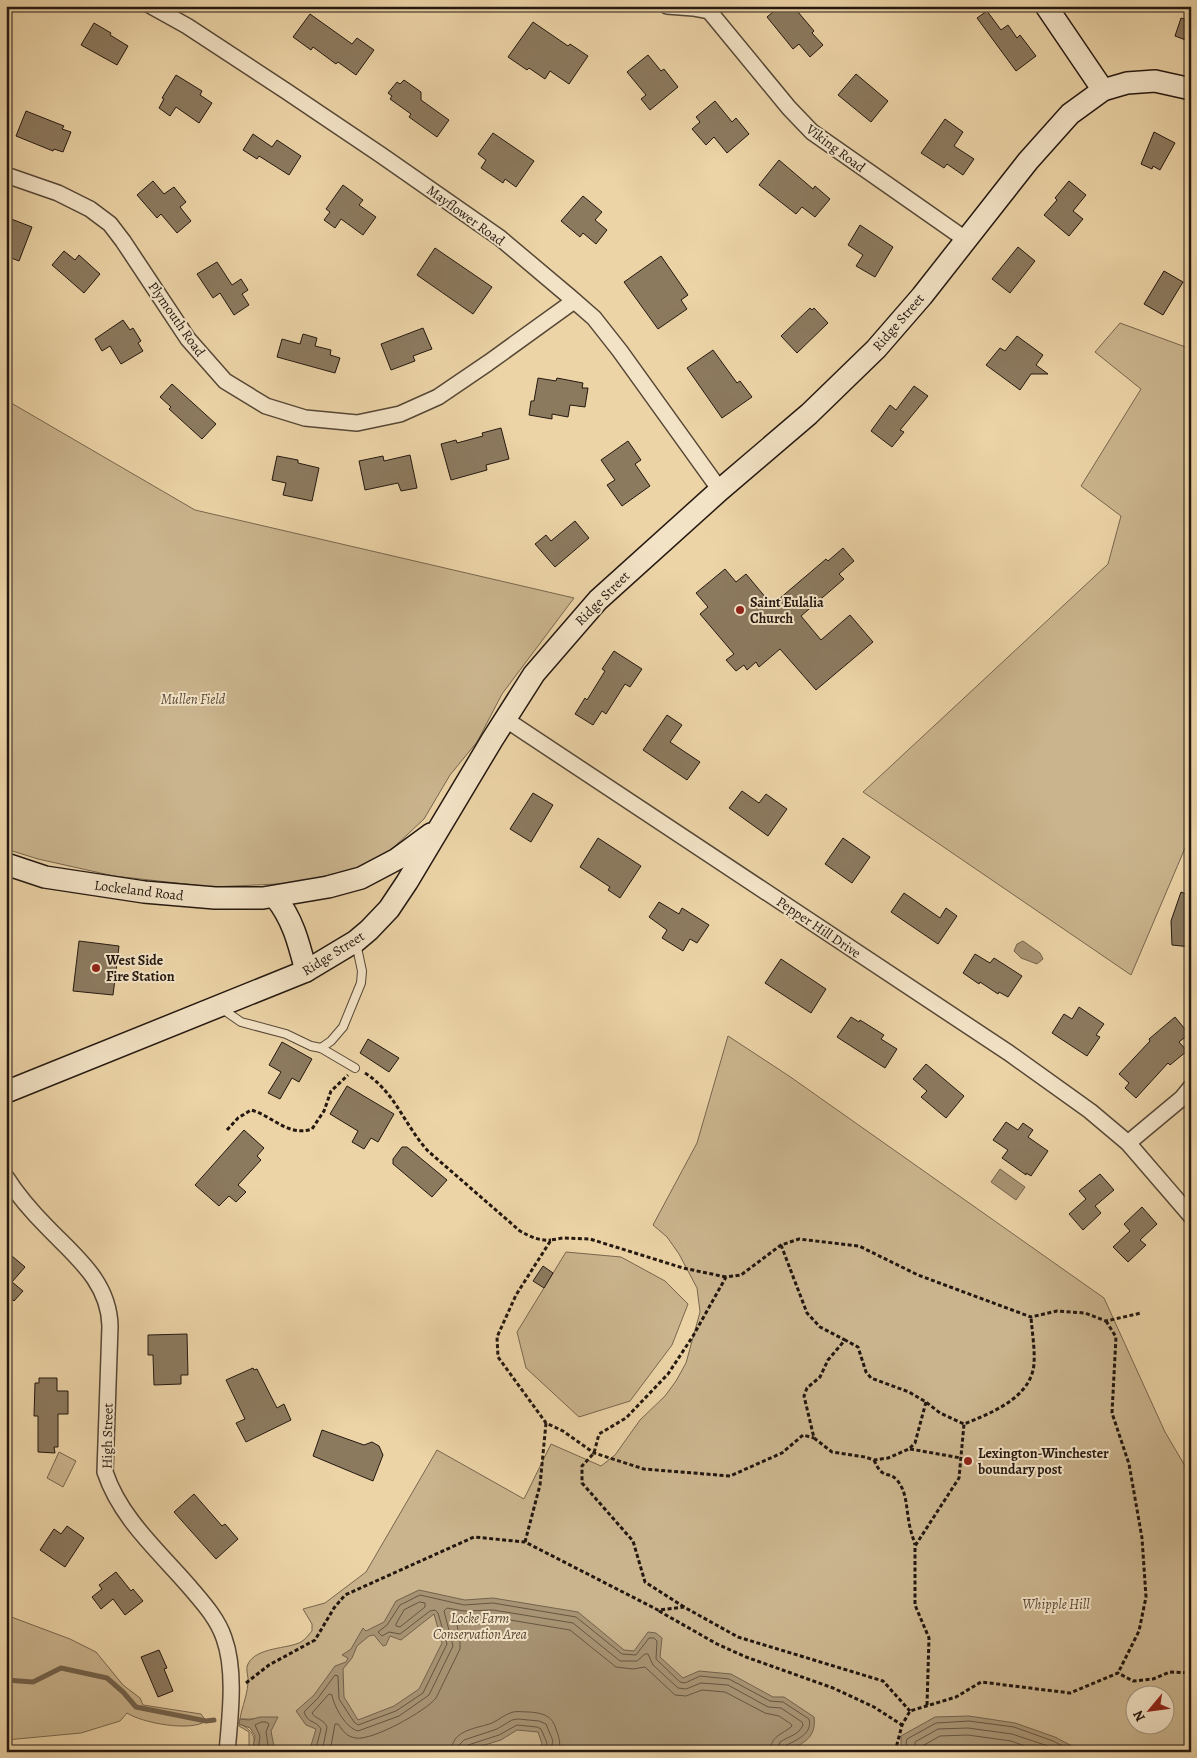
<svg xmlns="http://www.w3.org/2000/svg" width="1197" height="1758" viewBox="0 0 1197 1758" font-family="Alegreya,serif">
<rect width="100%" height="100%" fill="#ecd4a7"/>
<filter id="stains"><feTurbulence type="fractalNoise" baseFrequency=".004" numOctaves="4"/><feColorMatrix values="0 0 0 0 .2 0 0 0 0 .09 0 0 0 0 .02 0 0 0 .5 -.17"/></filter>
<radialGradient id="worn" r=".72"><stop offset=".6" stop-color="#630" stop-opacity="0"/><stop offset="1" stop-color="#630" stop-opacity=".3"/></radialGradient>
<!-- green -->
<g fill="#cab48d" stroke="#77664e" fill-rule="evenodd">
<polygon points="1120,323 1191,349 1191,834 1131,975 863,792 1108,564 1121,516 1081,486 1141,389 1095,352"/>
<polygon points="6,400 195,510 574,598 502,694 477,742 450,775 424,819 378,862 299,883 212,887 114,876 38,859 6,849"/>
<path d="M728,1036L789,1076L1104,1298L1165,1432L1191,1476V1752H261L254,1719H240L239,1724C252,1729 258,1738 252,1752H249V1732L239,1726C240,1711 247,1698 248,1683C249,1677 245,1670 248,1664C256,1647 288,1649 301,1642C305,1640 309,1634 312,1631V1624L303,1609L325,1603L366,1572L437,1450L524,1499L551,1444L601,1466L615,1455L640,1420L665,1396L676,1381L686,1363L700,1312L697,1288L679,1254L667,1237L653,1225L697,1143ZM1134,1696H1164V1726H1134Z"/>
<polygon points="566,1252 621,1257 665,1281 688,1304 672,1345 630,1401 579,1417 526,1368 517,1332"/>
<polygon points="59,1452 76,1461 63,1487 47,1478"/>
<path d="M6,1615L70,1639L96,1652L123,1685L140,1698L143,1705L201,1714L206,1721C191,1732 142,1723 127,1713L120,1721L81,1733L6,1740Z"/>
</g>
<!-- water -->
<g fill="#a89474" stroke="#73624c" fill-rule="evenodd">
<polygon points="1023,941 1040,953 1043,959 1037,964 1021,958 1014,951 1017,944"/>
<polygon points="1000,1169 1025,1187 1016,1200 991,1182"/>
<path d="M419,1590L465,1600L493,1598L578,1612L624,1650L634,1651L648,1632L656,1633L662,1638L660,1657L683,1678L699,1671L731,1674L773,1697H784L814,1717C817,1739 801,1745 783,1752H538L542,1744L538,1732L517,1730L501,1740L462,1752H309L316,1729L306,1725L296,1711L314,1695L335,1666L346,1662L348,1658L342,1655L351,1649L363,1628L366,1631L384,1622L396,1601ZM434,1614L442,1643L419,1689L394,1706L358,1720L344,1697L343,1669L352,1658L357,1646L369,1636L374,1635L383,1646L386,1645L390,1636L401,1640Z"/>
<polygon points="969,1716 1015,1723 1055,1737 1072,1746 1095,1752 906,1752 901,1745 901,1736 935,1717"/>
<polygon points="260,1717 278,1717 271,1731 275,1752 252,1752 255,1736 250,1728 239,1724 240,1719 249,1720"/>
</g>
<g fill="none" stroke-linecap="round" stroke-linejoin="round">
<!-- shore -->
<g stroke="#665642" stroke-width="1">
<polygon points="420,1602 425,1603 425,1607 400,1627 396,1626 396,1624 404,1610"/>
<polyline points="258,1752 260,1736 255,1725 261,1722 266,1722 269,1724 266,1732 269,1752"/>
<path d="M315,1752L321,1729C316,1720 308,1724 304,1712L318,1698L335,1675L338,1676L339,1699L354,1722L358,1725L396,1711L423,1693L447,1644L438,1613L435,1610L430,1611L400,1634L389,1632L382,1636L378,1632L387,1625L400,1605L420,1595L464,1605L493,1603L576,1617L622,1654L636,1655L649,1638H654L657,1641L656,1659L680,1682L685,1683L700,1676L729,1679L770,1701L783,1702L809,1719C813,1734 796,1740 785,1746L784,1752"/>
<path d="M322,1752L327,1727C324,1719 315,1719 312,1713L329,1694L332,1695C334,1707 346,1728 358,1731L399,1716L429,1695L453,1646L444,1611L447,1608L464,1611L493,1610L573,1623L620,1661H637L645,1654H648L653,1665L678,1688L686,1689L701,1683L728,1685L768,1707L781,1708L802,1722L803,1725C799,1735 789,1736 780,1742L777,1752"/>
<path d="M330,1752L335,1724H338C343,1731 347,1737 356,1738C372,1741 426,1711 436,1698L460,1649V1641L456,1619L492,1617L570,1630L616,1667L633,1669L645,1667L675,1695L686,1696L702,1690L725,1692L765,1713L779,1716L791,1724L792,1726C782,1735 771,1735 770,1752"/>
<path d="M451,1752C452,1729 476,1729 492,1723C499,1720 505,1714 513,1712C518,1711 523,1712 529,1712C542,1713 552,1715 556,1729C559,1737 561,1743 559,1752"/>
<polyline points="458,1752 459,1745 464,1740 497,1729 512,1720 518,1719 539,1721 546,1724 553,1741 550,1752"/>
<polyline points="465,1752 465,1748 468,1745 499,1735 517,1725 537,1727 541,1729 547,1743 543,1752"/>
<polyline points="909,1752 906,1743 907,1739 936,1723 969,1721 1014,1727 1053,1741 1074,1752"/>
<polyline points="916,1752 915,1742 938,1729 968,1728 1012,1734 1051,1747 1059,1752"/>
<polyline points="923,1752 924,1745 940,1736 968,1735 1011,1741 1041,1752"/>
</g>
<!-- stream -->
<polyline stroke="#73624c" stroke-width="5" points="6,1680 33,1682 61,1668 107,1678 123,1692 136,1707 206,1721 214,1720"/>
</g>
<!-- building -->
<g fill="#8c7a5f" stroke="#241810">
<polygon points="780,6 793,6 814,31 812,33 823,45 810,57 799,44 793,49 767,17"/>
<polygon points="987,11 1001,30 1008,25 1017,38 1020,35 1036,56 1016,71 977,18"/>
<polygon points="310,14 352,44 357,38 374,50 356,75 338,62 336,64 313,47 311,50 293,37"/>
<polygon points="1181,18 1191,21 1191,42 1175,36"/>
<polygon points="533,22 568,46 570,44 588,56 569,84 550,71 545,79 529,68 527,70 508,57"/>
<polygon points="94,23 111,33 110,35 128,46 117,65 81,45"/>
<polygon points="648,55 661,71 664,69 678,87 650,110 641,99 646,95 627,72"/>
<polygon points="856,74 888,101 871,122 838,95"/>
<polygon points="176,75 202,91 200,95 212,103 199,123 176,107 170,116 159,108 164,99 162,98"/>
<polygon points="404,80 421,92 421,100 449,120 437,137 409,117 411,114 390,99 392,96 388,93 397,82 400,84"/>
<polygon points="715,101 732,122 736,118 749,134 727,153 714,137 706,145 692,129 700,122 696,117"/>
<polygon points="26,111 64,126 62,129 71,132 63,152 54,149 53,151 16,136"/>
<polygon points="945,119 963,132 954,146 974,159 963,175 947,164 944,168 921,153"/>
<polygon points="1154,132 1175,143 1160,170 1153,166 1152,169 1141,164"/>
<polygon points="493,133 534,161 516,187 505,179 503,183 481,168 486,160 478,154"/>
<polygon points="253,134 272,147 277,140 301,156 289,175 259,156 257,159 243,150"/>
<polygon points="779,160 813,189 815,186 830,199 815,217 802,207 796,214 759,185"/>
<polygon points="153,181 164,194 174,187 186,202 180,207 191,221 177,233 161,214 157,218 137,195"/>
<polygon points="1069,181 1086,195 1073,211 1083,219 1069,236 1044,215 1057,200 1055,198"/>
<polygon points="343,185 363,200 359,205 376,217 363,235 341,219 335,228 324,220 330,212 326,209"/>
<polygon points="583,196 602,212 595,220 607,230 596,244 583,233 580,237 561,221"/>
<polygon points="6,217 32,227 19,261 6,256"/>
<polygon points="860,225 893,247 875,277 856,266 863,255 848,245"/>
<polygon points="1018,247 1035,261 1010,293 992,279"/>
<polygon points="435,248 492,287 473,314 417,275"/>
<polygon points="64,251 75,260 79,255 100,274 84,293 52,265"/>
<polygon points="661,256 688,295 681,300 687,309 658,329 624,282"/>
<polygon points="217,262 232,285 241,279 248,290 242,294 249,305 234,315 220,293 213,298 197,274"/>
<polygon points="1164,271 1183,282 1163,315 1144,304"/>
<polygon points="810,308 812,310 814,308 828,323 797,353 781,336"/>
<polygon points="123,320 130,330 133,328 141,341 138,343 143,351 121,364 110,346 102,351 95,339"/>
<polygon points="423,328 432,349 413,356 415,361 391,370 381,344"/>
<polygon points="303,334 317,338 315,346 331,350 330,355 340,358 335,373 277,357 282,339 300,344"/>
<polygon points="1017,336 1043,355 1036,365 1048,374 1031,374 1020,390 986,365 1000,348 1005,351"/>
<polygon points="713,350 737,383 740,381 752,397 722,418 687,368"/>
<polygon points="538,378 556,381 557,378 583,383 582,388 588,388 585,407 570,405 568,417 552,414 552,419 529,415 531,401 534,401"/>
<polygon points="172,384 216,424 202,439 169,409 171,407 160,397"/>
<polygon points="914,386 928,396 900,430 904,432 892,447 871,431 890,405 896,410"/>
<polygon points="501,428 509,459 486,465 487,470 451,480 441,444 456,440 457,443 483,436 482,433"/>
<polygon points="628,441 641,460 635,464 650,486 622,506 607,485 615,480 601,460"/>
<polygon points="410,455 417,488 401,491 398,483 365,490 359,461 383,456 384,461"/>
<polygon points="277,456 298,460 298,463 319,468 312,501 283,495 286,483 272,480"/>
<polygon points="575,521 589,538 555,567 535,544 546,535 551,541"/>
<polygon points="843,548 854,561 839,574 844,579 801,616 821,640 850,615 873,642 816,690 780,649 759,667 756,662 747,670 744,665 736,671 726,660 734,654 700,614 708,607 696,593 725,569 736,582 746,574 772,605 826,559 828,561"/>
<polygon points="614,651 642,669 630,687 625,684 606,714 602,711 593,725 575,714 585,698 587,700 605,671 602,669"/>
<polygon points="667,715 682,725 670,742 700,762 687,780 643,750"/>
<polygon points="742,791 759,803 766,794 787,809 768,836 729,808"/>
<polygon points="533,793 553,805 531,842 510,829"/>
<polygon points="598,838 641,866 620,898 608,890 610,887 580,867"/>
<polygon points="843,838 870,857 852,883 825,864"/>
<polygon points="1181,892 1191,896 1191,947 1172,945 1171,921"/>
<polygon points="904,893 940,918 946,908 957,916 938,944 891,912"/>
<polygon points="659,902 679,914 682,908 709,925 697,943 690,939 683,951 662,938 667,930 649,917"/>
<polygon points="79,941 119,946 113,995 73,991"/>
<polygon points="975,954 990,963 994,958 1022,976 1008,997 999,992 998,994 980,982 979,984 963,973"/>
<polygon points="781,959 826,989 811,1013 765,983"/>
<polygon points="1079,1007 1104,1024 1096,1035 1100,1037 1087,1056 1052,1033 1064,1014 1072,1019"/>
<polygon points="851,1017 859,1022 860,1020 884,1035 881,1039 897,1049 885,1068 837,1037"/>
<polygon points="1175,1017 1189,1034 1179,1042 1187,1051 1170,1065 1168,1063 1136,1098 1125,1088 1129,1083 1119,1074 1150,1041 1149,1039"/>
<polygon points="368,1039 399,1058 389,1072 360,1053"/>
<polygon points="282,1042 312,1059 299,1082 292,1078 280,1099 268,1093 281,1072 269,1065"/>
<polygon points="926,1064 964,1096 946,1118 921,1097 927,1091 913,1079"/>
<polygon points="347,1086 394,1114 378,1142 371,1138 364,1149 352,1142 358,1131 330,1114"/>
<polygon points="1006,1122 1018,1130 1023,1123 1033,1130 1028,1137 1048,1151 1031,1176 1026,1173 1026,1175 1002,1158 1008,1150 993,1140"/>
<polygon points="244,1130 264,1148 257,1156 261,1160 238,1185 246,1192 236,1202 229,1196 219,1206 195,1185"/>
<polygon points="402,1147 407,1147 447,1180 432,1197 393,1164 393,1159"/>
<polygon points="1100,1174 1114,1190 1095,1206 1101,1213 1083,1230 1069,1214 1086,1199 1079,1191"/>
<polygon points="1142,1207 1157,1224 1140,1240 1146,1245 1128,1262 1113,1247 1130,1231 1124,1224"/>
<polygon points="6,1251 25,1267 12,1282 23,1291 14,1301 6,1294"/>
<polygon points="543,1266 553,1273 544,1288 533,1281"/>
<polygon points="187,1334 188,1375 181,1375 181,1384 154,1385 153,1355 148,1355 148,1335"/>
<polygon points="253,1368 254,1370 257,1369 277,1408 284,1404 291,1420 246,1442 236,1423 245,1419 226,1380"/>
<polygon points="39,1378 57,1378 57,1391 68,1391 68,1414 58,1414 58,1447 54,1447 55,1453 38,1452 38,1416 34,1416 35,1383 39,1383"/>
<polygon points="322,1430 364,1445 372,1442 379,1446 383,1455 373,1481 313,1456"/>
<polygon points="194,1494 222,1526 225,1524 238,1539 216,1559 174,1512"/>
<polygon points="67,1526 84,1538 65,1567 40,1550 54,1529 61,1534"/>
<polygon points="116,1572 131,1591 133,1589 143,1601 125,1615 113,1599 101,1609 92,1597 102,1589 99,1585"/>
<polygon points="159,1650 167,1668 164,1669 173,1691 158,1697 141,1657"/>
</g>
<g fill="none" stroke-linecap="round" stroke-linejoin="round">
<defs>
<g id="lane">
<polyline points="221,1008 241,1022 286,1034 311,1046 321,1048 355,1068"/>
<polyline points="321,1048 331,1041 343,1027 361,983 362,971 356,943"/>
</g>
<g id="street">
<polyline points="151,6 187,26 286,91 381,155 500,238 570,297 594,318 620,351 720,490"/>
<polyline points="667,6 693,8 709,11"/>
<polyline points="705,6 789,108 812,132 965,239"/>
<polyline points="6,175 58,193 90,209 110,224 123,241 188,339 225,381 266,406 305,418 357,423 400,414 438,397 488,363 574,301"/>
<polyline points="505,719 1009,1053 1090,1111 1128,1143 1191,1216"/>
<polyline points="1128,1143 1182,1098 1191,1087"/>
<path d="M6,1177C18,1196 32,1212 48,1228C76,1257 109,1282 110,1326L105,1472C121,1520 161,1553 193,1591C205,1605 218,1620 224,1638C236,1671 230,1717 227,1752"/>
</g>
<g id="secondary">
<polyline points="1046,6 1103,90"/>
<polyline points="6,864 45,877 144,892 215,898 263,898 328,887 361,878 397,859 431,834"/>
<path d="M275,897C293,919 299,944 306,971"/>
<polyline points="6,1092 306,971 356,941 369,930 389,909 407,882 492,740 534,674 598,600 720,490 809,414 876,349 922,296 1028,161 1070,114 1103,90 1127,83 1155,81 1191,89"/>
</g>
</defs>
<!-- lane casing -->
<use href="#lane" stroke="#564736" stroke-width="10"/>
<!-- street casing -->
<use href="#street" stroke="#564736" stroke-width="18"/>
<!-- secondary casing -->
<use href="#secondary" stroke="#241810" stroke-width="24"/>
<!-- path -->
<g stroke="#241810" stroke-width="3" stroke-dasharray="4 2.5" stroke-linecap="butt">
<path d="M365,1073C395,1092 405,1126 428,1151L520,1231C531,1237 539,1241 551,1240"/>
<path d="M227,1130L238,1118L251,1110C273,1116 288,1137 312,1129L324,1111L331,1091L348,1075"/>
<polyline points="781,1245 807,1313 820,1327 845,1340"/>
<polyline points="726,1277 683,1268 590,1239 563,1238 551,1240 516,1295 497,1337 498,1357 546,1423 563,1431 594,1453 644,1469 730,1476 782,1453 803,1435 814,1438"/>
<polyline points="1106,1321 1116,1337 1112,1413 1129,1464 1142,1538 1146,1597 1139,1631 1118,1673"/>
<polyline points="926,1402 915,1443 909,1449 888,1458 874,1460 865,1457 832,1452 814,1438 804,1396 807,1388 820,1377 828,1360 845,1340 858,1347 866,1372 871,1378 909,1392 926,1402 940,1413 964,1424"/>
<polyline points="910,1449 961,1458"/>
<path d="M874,1460C883,1481 888,1470 897,1480C907,1492 906,1507 909,1522C910,1530 913,1537 915,1545"/>
<polyline points="525,1542 540,1485 546,1423"/>
<polyline points="684,1607 645,1582 633,1541 582,1483 582,1466 594,1453 599,1434 626,1418 668,1374 693,1336 726,1277 741,1275 781,1245 799,1239 859,1246 918,1275 1031,1317 1057,1311 1085,1313 1106,1321 1141,1313"/>
<polyline points="659,1611 717,1644 746,1657 833,1688 874,1707 902,1725"/>
<polyline points="246,1683 269,1665 315,1640 334,1608 345,1595 474,1537 525,1542 658,1610 684,1607 738,1637 883,1681 910,1711"/>
<path d="M927,1705L929,1638L915,1605V1546L959,1478L964,1424C991,1413 1031,1398 1034,1364C1035,1348 1032,1332 1031,1317"/>
<polyline points="895,1752 902,1725 910,1711 956,1697 981,1682 1070,1693 1118,1673 1133,1681 1153,1679 1170,1672 1191,1673"/>
</g>
<!-- lane -->
<use href="#lane" stroke="#f3e3c6" stroke-width="8"/>
<!-- street -->
<use href="#street" stroke="#f3e3c6" stroke-width="15"/>
<!-- secondary -->
<use href="#secondary" stroke="#f3e3c6" stroke-width="21"/>
</g>
<!-- markers -->
<g fill="#8f2418" stroke="#f3e3c6" stroke-width="2">
<circle cx="740" cy="610" r="5"/>
<circle cx="96" cy="968" r="5"/>
<circle cx="968" cy="1461" r="5"/>
</g>
<g text-anchor="middle" stroke-width="4" stroke-linejoin="round" paint-order="stroke">
<!-- street labels -->
<g font-size="14" fill="#241810" stroke="#f3e3c6">
<text transform="translate(836 148) rotate(37)" y="5">Viking Road</text>
<text transform="translate(466 215) rotate(36)" y="5">Mayflower Road</text>
<text transform="translate(177 319) rotate(55)" y="5">Plymouth Road</text>
<text transform="translate(898 322) rotate(-49)" y="5">Ridge Street</text>
<text transform="translate(602 598) rotate(-45)" y="5">Ridge Street</text>
<text transform="translate(139 890) rotate(7)" y="5">Lockeland Road</text>
<text transform="translate(819 927) rotate(34)" y="5">Pepper Hill Drive</text>
<text transform="translate(333 953) rotate(-32)" y="5">Ridge Street</text>
<text transform="translate(107 1436) rotate(-89)" y="5">High Street</text>
</g>
<!-- poi labels -->
<g font-size="14" font-weight="bold" fill="#241810" stroke="#f3e3c6" text-anchor="start">
<text x="750" y="607">Saint Eulalia<tspan x="750" dy="16">Church</tspan></text>
<text x="106" y="965">West Side<tspan x="106" dy="16">Fire Station</tspan></text>
<text x="978" y="1458">Lexington-Winchester<tspan x="978" dy="16">boundary post</tspan></text>
</g>
<!-- park labels -->
<g font-size="14" font-style="italic" fill="#564736" stroke="#f3e3c6">
<text x="193" y="704">Mullen Field</text>
<text x="1056" y="1609">Whipple Hill</text>
<text x="480" y="1623">Locke Farm<tspan x="480" dy="16">Conservation Area</tspan></text>
</g>
</g>
<!-- margin -->
<rect width="1197" height="1758" fill="none" stroke="#ecd4a7" stroke-width="25"/>
<rect x="8" y="8" width="1182" height="1743" fill="none" stroke="#241810" stroke-width="2.5"/>
<rect x="12" y="12" width="1172" height="1733" fill="none" stroke="#241810"/>
<!-- north arrow -->
<g transform="translate(1150 1710) rotate(241)"><circle r="24" fill="#f3e3c6" stroke="#a0927d"/>
<path d="M0-4L9 19L0 12L-9 19Z" fill="#8f2418"/>
<text y="-8" font-size="14" font-weight="bold" text-anchor="middle" fill="#241810">N</text>
</g>
<rect width="100%" height="100%" filter="url(#stains)"/>
<rect width="100%" height="100%" fill="url(#worn)"/>
</svg>
